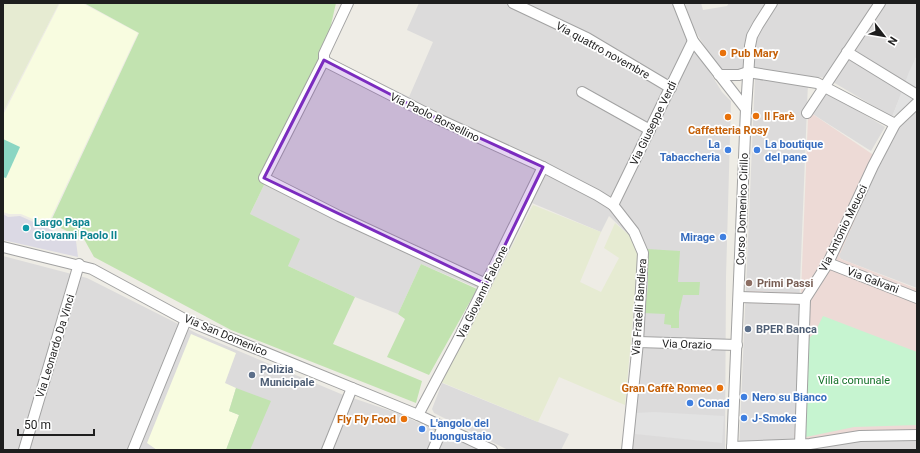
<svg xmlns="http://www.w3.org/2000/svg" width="920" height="453" viewBox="0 0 920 453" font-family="Roboto,sans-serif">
<rect width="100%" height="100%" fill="#eeece5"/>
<!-- residential -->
<g fill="#dcdbdb">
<polygon points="419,3 677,3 695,48 722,92 731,101 726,277 725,450 625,450 632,369 639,253 629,235 609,216 601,232 532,203 489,293 421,264 398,314 355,297 288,266 250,214 322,64 328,57 409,97 433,42 407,30"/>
<polygon points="685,3 701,3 703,10 727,6 729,3 876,3 827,78 756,71 720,71 692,26"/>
<polygon points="884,3 917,3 917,55 892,117 833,82"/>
<polygon points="755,77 808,82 799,309 809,309 795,450 739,450"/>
<polygon points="825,91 885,127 871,151 811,113"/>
<polygon points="917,111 917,288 841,259 839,256 881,160 898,129"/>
<polygon points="3,256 87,278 198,334 341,394 397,413 480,450 3,450"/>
<polygon points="442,383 538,422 569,434 561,450 508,450 434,413 432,409"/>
<polygon points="903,438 917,440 917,450 796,450 856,441"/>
</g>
<!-- commercial -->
<polygon fill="#eddad6" points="811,113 881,160 839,256 841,259 917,289 917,439 857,440 817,445 802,450 736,450 794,443 802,305 748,303 749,291 801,293 808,117"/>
<!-- education -->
<g fill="#f8fce0">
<polygon points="60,3 82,3 138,33 49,222 42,219 40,222 21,214 9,214 3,212 3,115"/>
<polygon points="191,334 236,353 225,383 236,388 229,411 239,415 226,450 157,450 147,443"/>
</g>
<!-- farmland -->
<g fill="#e6ebd2">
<polygon points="3,3 59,3 3,112"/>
<polygon points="533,205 601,232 580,282 601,292 619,258 604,248 615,223 629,235 639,253 625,405 559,377 538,422 441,382 482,305"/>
</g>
<!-- grass -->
<g fill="#c2e3b0">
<polygon points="84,3 336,3 322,64 250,214 300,239 288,266 355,297 333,344 422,381 416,403 231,330 94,257 84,239 50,223 139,33"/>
<path d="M647,249L680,251L678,282H700L699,295H683L679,312V328H671V325L664,324L665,314L643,313C650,292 648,270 647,249Z"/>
<polygon points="421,264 477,289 429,375 387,357 405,319 398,314"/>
<polygon points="236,388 271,401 250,450 226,450 239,415 229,411"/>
</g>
<!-- park -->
<polygon fill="#c6f4d0" points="823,316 917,352 917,425 854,427 801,438 809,338 814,334"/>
<!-- pitch -->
<polygon fill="#8bd6c3" points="3,139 20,147 6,178 3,177"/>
<!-- parking -->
<g fill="#e2e2e2">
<polygon points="917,55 917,100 892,117 909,72"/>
<polygon points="654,412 724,416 722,443 635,434 636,413"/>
</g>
<!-- plaza -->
<polygon fill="#dbd9e4" points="3,214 8,217 20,216 76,241 78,257 3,240"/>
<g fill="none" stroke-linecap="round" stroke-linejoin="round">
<defs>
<g id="minor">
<polyline points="348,3 324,54 324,60 328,63 438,119 543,167 597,195 613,205 634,232 643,253 638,342 627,450"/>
<polyline points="513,3 587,38 671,88"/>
<polyline points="678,3 693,41 746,109"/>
<polyline points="847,52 917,95"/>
<polyline points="324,60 264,178 339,216 486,284"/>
<polyline points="719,75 739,75 748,72 817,83 895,124"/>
<polyline points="582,92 650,130"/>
<polyline points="807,113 880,3"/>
<polyline points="613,205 693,41"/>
<polyline points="3,247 92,269 186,320 418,415 492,450"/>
<polyline points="828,263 917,298"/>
<polyline points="739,297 805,299"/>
<polyline points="805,299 828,263 873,166 895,124 917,103"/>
<polyline points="638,342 737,345"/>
<polyline points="418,415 461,334 543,167"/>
<polyline points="800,445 805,299"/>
<polyline points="732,447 810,444 860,436 917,435"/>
<polyline points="24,450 79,264"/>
<polyline points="133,450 186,320"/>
<polyline points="327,450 352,388"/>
<polyline points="433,450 443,427"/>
<polyline points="732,450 746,109 750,46 752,36 758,25 772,3"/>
</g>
</defs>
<!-- minor casing -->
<use href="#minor" stroke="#a2a2a2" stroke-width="12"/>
<!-- minor -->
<use href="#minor" stroke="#fff" stroke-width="10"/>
</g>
<!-- marked area -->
<path fill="#7b2cbf" fill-opacity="0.2" stroke="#7b2cbf" stroke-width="3" stroke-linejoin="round" d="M324,60L438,119L543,167L486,284L264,178Z"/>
<!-- markers -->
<g fill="#e8710a" stroke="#fff" stroke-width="1.5">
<circle cx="723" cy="53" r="4"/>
<circle cx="756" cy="116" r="4"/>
<circle cx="728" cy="117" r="4"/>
<circle cx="720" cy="388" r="4"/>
<circle cx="404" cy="419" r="4"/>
</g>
<g fill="#3f7fe0" stroke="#fff" stroke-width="1.5">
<circle cx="728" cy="150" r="4"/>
<circle cx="757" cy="150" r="4"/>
<circle cx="723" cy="237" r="4"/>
<circle cx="744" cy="397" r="4"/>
<circle cx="690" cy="403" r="4"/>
<circle cx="744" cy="418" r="4"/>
<circle cx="422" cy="429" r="4"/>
</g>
<circle fill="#0f9aa8" stroke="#fff" stroke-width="1.5" cx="26" cy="228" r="4"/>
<circle fill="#8d6e63" stroke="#fff" stroke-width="1.5" cx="749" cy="283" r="4"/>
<g fill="#5c6f8a" stroke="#fff" stroke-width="1.5">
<circle cx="748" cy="329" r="4"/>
<circle cx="252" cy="375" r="4"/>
</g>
<g text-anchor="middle" stroke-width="3.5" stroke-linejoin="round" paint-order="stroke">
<!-- street labels -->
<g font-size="11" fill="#1e1e1e" stroke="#fff">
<text transform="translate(603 50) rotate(29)" y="4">Via quattro novembre</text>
<text transform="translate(435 117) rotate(26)" y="4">Via Paolo Borsellino</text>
<text transform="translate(653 123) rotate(-64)" y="4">Via Giuseppe Verdi</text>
<text transform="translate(742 209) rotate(-88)" y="4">Corso Domenico Cirillo</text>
<text transform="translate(843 228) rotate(-64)" y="4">Via Antonio Meucci</text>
<text transform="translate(873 280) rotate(21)" y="4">Via Galvani</text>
<text transform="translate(482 292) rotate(-64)" y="4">Via Giovanni Falcone</text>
<text transform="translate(639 307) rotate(-86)" y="4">Via Fratelli Bandiera</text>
<text transform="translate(226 335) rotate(23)" y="4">Via San Domenico</text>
<text transform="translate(687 344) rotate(2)" y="4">Via Orazio</text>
<text transform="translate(55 346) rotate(-73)" y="4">Via Leonardo Da Vinci</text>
</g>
<!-- food labels -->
<g font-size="11" font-weight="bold" fill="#c56008" stroke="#fff" text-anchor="start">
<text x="731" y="57">Pub Mary</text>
<text x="764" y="120">Il Farè</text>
<text x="728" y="134" text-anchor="middle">Caffetteria Rosy</text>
<text x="712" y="392" text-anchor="end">Gran Caffè Romeo</text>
<text x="396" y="423" text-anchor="end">Fly Fly Food</text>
</g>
<!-- shop labels -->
<g font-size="11" font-weight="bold" fill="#366cbe" stroke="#fff" text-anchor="start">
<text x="720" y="148" text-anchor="end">La<tspan x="720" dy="13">Tabaccheria</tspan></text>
<text x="765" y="148">La boutique<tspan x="765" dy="13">del pane</tspan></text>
<text x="715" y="241" text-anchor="end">Mirage</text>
<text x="752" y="401">Nero su Bianco</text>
<text x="698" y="407">Conad</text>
<text x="752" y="422">J-Smoke</text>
<text x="430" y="427">L'angolo del<tspan x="430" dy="13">buongustaio</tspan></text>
</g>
<!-- culture labels -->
<g font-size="11" font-weight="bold" fill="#0d838f" stroke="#fff" text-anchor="start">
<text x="34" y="226">Largo Papa<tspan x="34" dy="13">Giovanni Paolo II</tspan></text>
</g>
<!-- education labels -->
<g font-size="11" font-weight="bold" fill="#785e54" stroke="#fff" text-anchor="start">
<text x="757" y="287">Primi Passi</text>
</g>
<!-- service labels -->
<g font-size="11" font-weight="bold" fill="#4e5e75" stroke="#fff" text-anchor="start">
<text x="756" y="333">BPER Banca</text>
<text x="260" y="373">Polizia<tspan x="260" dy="13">Municipale</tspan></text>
</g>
<!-- park labels -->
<g font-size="11" fill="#16722a" stroke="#fff">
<text x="854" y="384">Villa comunale</text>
</g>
</g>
<!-- border -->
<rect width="920" height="453" fill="none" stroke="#1e1e1e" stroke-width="8"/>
<!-- north arrow -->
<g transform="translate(884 36) rotate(121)" stroke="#ffffff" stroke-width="3" paint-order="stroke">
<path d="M0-3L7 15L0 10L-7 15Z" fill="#1e1e1e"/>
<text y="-6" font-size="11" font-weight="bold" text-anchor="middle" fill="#1e1e1e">N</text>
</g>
<!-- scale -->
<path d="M18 429v6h76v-6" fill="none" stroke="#1e1e1e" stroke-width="2"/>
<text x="24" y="429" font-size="12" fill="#1e1e1e" stroke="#ffffff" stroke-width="3" paint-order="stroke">50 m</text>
</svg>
